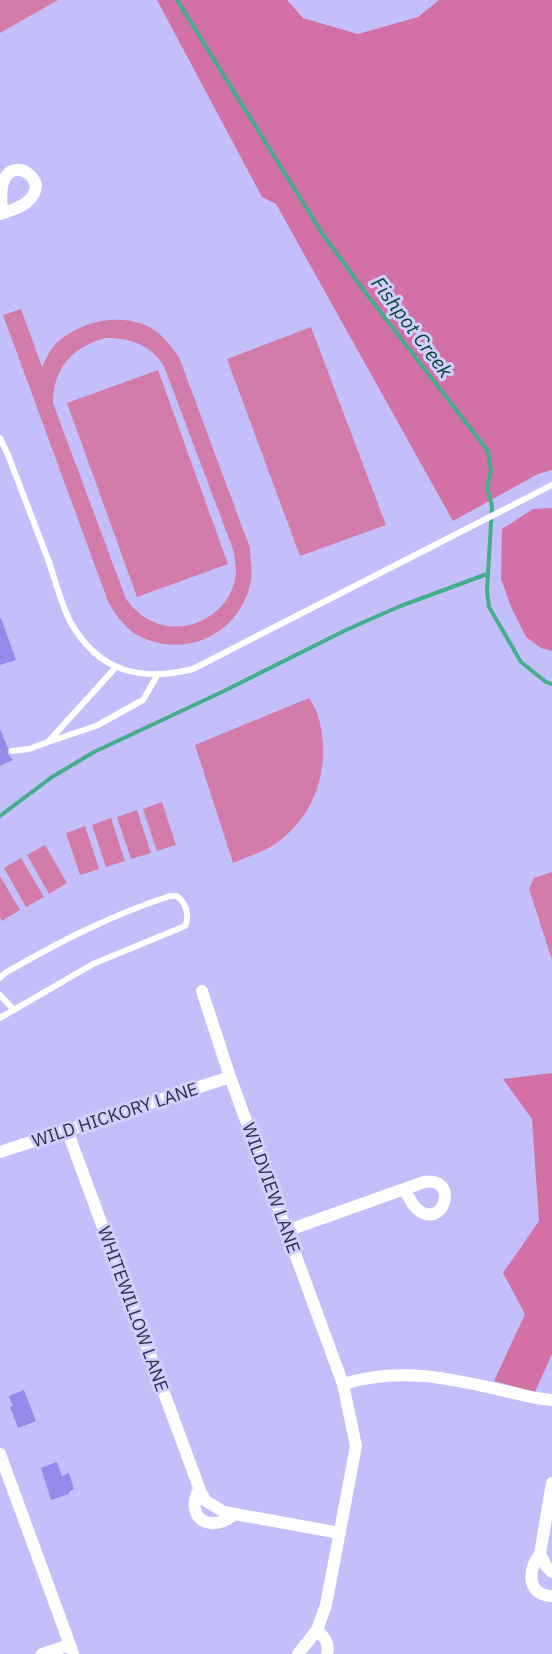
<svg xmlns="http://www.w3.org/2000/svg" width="552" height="1654" viewBox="0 0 552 1654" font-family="'IBM Plex Sans',sans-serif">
<rect width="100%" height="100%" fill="#c4bffb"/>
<!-- green -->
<g fill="#d37ca9" fill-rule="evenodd">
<polygon points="0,0 58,0 0,33"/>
<path d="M21,309L42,367C47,357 51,347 60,340C83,321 118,314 145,325C160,331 170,345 179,357L250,548C250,558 253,571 251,581C241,632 189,659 141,637C127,631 117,616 109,604L3,315ZM105,338C129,337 151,345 164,366L234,552C235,561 237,572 235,580C225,623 172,641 139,613C134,609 130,604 126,599L53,403C53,368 73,347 105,338Z"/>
<polygon points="311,327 386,525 300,556 227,359"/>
<polygon points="158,370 228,564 137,597 67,403"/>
<path d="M309,698C319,712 322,728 323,745C325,785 308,821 275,844C263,852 247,857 233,863L195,745Z"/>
<polygon points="162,802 176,845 157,851 143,809"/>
<polygon points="137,810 151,853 131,859 117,817"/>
<polygon points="111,818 125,861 106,867 92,825"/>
<polygon points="85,826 99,869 80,875 66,833"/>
<polygon points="45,845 67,883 49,894 27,855"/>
<polygon points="21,858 44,897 26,907 4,868"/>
<polygon points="552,872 552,960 529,889 534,878"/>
<polygon points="0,876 20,910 2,921 0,917"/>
</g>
<!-- forest -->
<g fill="#d370a5">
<polygon points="157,0 287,0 303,18 358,34 418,17 439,0 552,0 552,470 538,474 453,521 276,204 262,197"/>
<polygon points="552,508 552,651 541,648 526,637 511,607 501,579 502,529 533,509"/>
<polygon points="552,1073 552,1354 535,1392 494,1381 525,1314 503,1273 539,1221 532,1119 503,1079"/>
</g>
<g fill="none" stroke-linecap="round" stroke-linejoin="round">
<!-- stream -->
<g stroke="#44ae8b" stroke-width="4">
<polyline points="177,0 322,233 365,292 488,451 491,471 487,487 492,506 487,591 489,607 521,662 546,682 552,684"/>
<polyline points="0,816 52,777 94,752 224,691 346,630 398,607 487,574"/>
</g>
</g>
<!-- building -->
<g fill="#9589e9">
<polygon points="1,618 16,660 0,665 0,619"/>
<polygon points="0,729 8,748 8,754 13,760 0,766"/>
<polygon points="24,1390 36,1421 18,1428 10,1407 13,1406 9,1396"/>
<polygon points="57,1462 62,1476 69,1473 74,1489 69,1492 69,1494 51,1500 41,1468"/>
</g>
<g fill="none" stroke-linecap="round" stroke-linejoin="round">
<!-- service -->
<g stroke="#fff" stroke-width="6">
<path d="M0,438L8,455C22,491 35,526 49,562C56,582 61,605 71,623C99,672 141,682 193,669L552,485"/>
<polyline points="116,667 48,742 96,726 143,700 158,674"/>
<polyline points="12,751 29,749 48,742"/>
<path d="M0,978L5,973C59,942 111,915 170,896H177C186,903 190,916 185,926L93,964L0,1018"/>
<polyline points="0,995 14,1010"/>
</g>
<!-- minor -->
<g stroke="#fff" stroke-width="12">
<path d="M0,214C15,209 35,204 36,185C31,170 12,162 4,180C0,189 1,203 2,213"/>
<polyline points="202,991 230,1077 343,1384"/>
<polyline points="67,1130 201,1493 206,1501 224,1512 340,1533"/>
<polyline points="0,1152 230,1077"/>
<path d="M286,1231L424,1182C458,1176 446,1226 421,1212C413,1208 409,1196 404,1189"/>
<polyline points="0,1454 70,1645"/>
<polyline points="552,1483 540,1554 546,1566 552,1572"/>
<path d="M199,1489C184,1519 211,1534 235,1514"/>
<path d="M540,1554C528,1570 526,1595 552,1596"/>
<path d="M317,1630C324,1637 330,1643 327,1654"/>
<polyline points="42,1654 70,1645 73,1654"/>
<path d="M298,1654L317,1630L326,1605L356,1446L343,1384C410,1363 470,1384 536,1398L552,1400"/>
</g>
</g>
<g text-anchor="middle" stroke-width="6" stroke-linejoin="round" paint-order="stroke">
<!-- street labels -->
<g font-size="18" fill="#312e4b" stroke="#d1cffc">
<text transform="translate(115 1115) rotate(-18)" y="6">WILD HICKORY LANE</text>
<text transform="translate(271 1188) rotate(70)" y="6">WILDVIEW LANE</text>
<text transform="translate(133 1309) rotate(70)" y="6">WHITEWILLOW LANE</text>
</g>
<!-- water labels -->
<g font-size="20" font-style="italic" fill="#044432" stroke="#d1cffc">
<text transform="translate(412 327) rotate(53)" y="7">Fishpot Creek</text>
</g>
</g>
</svg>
